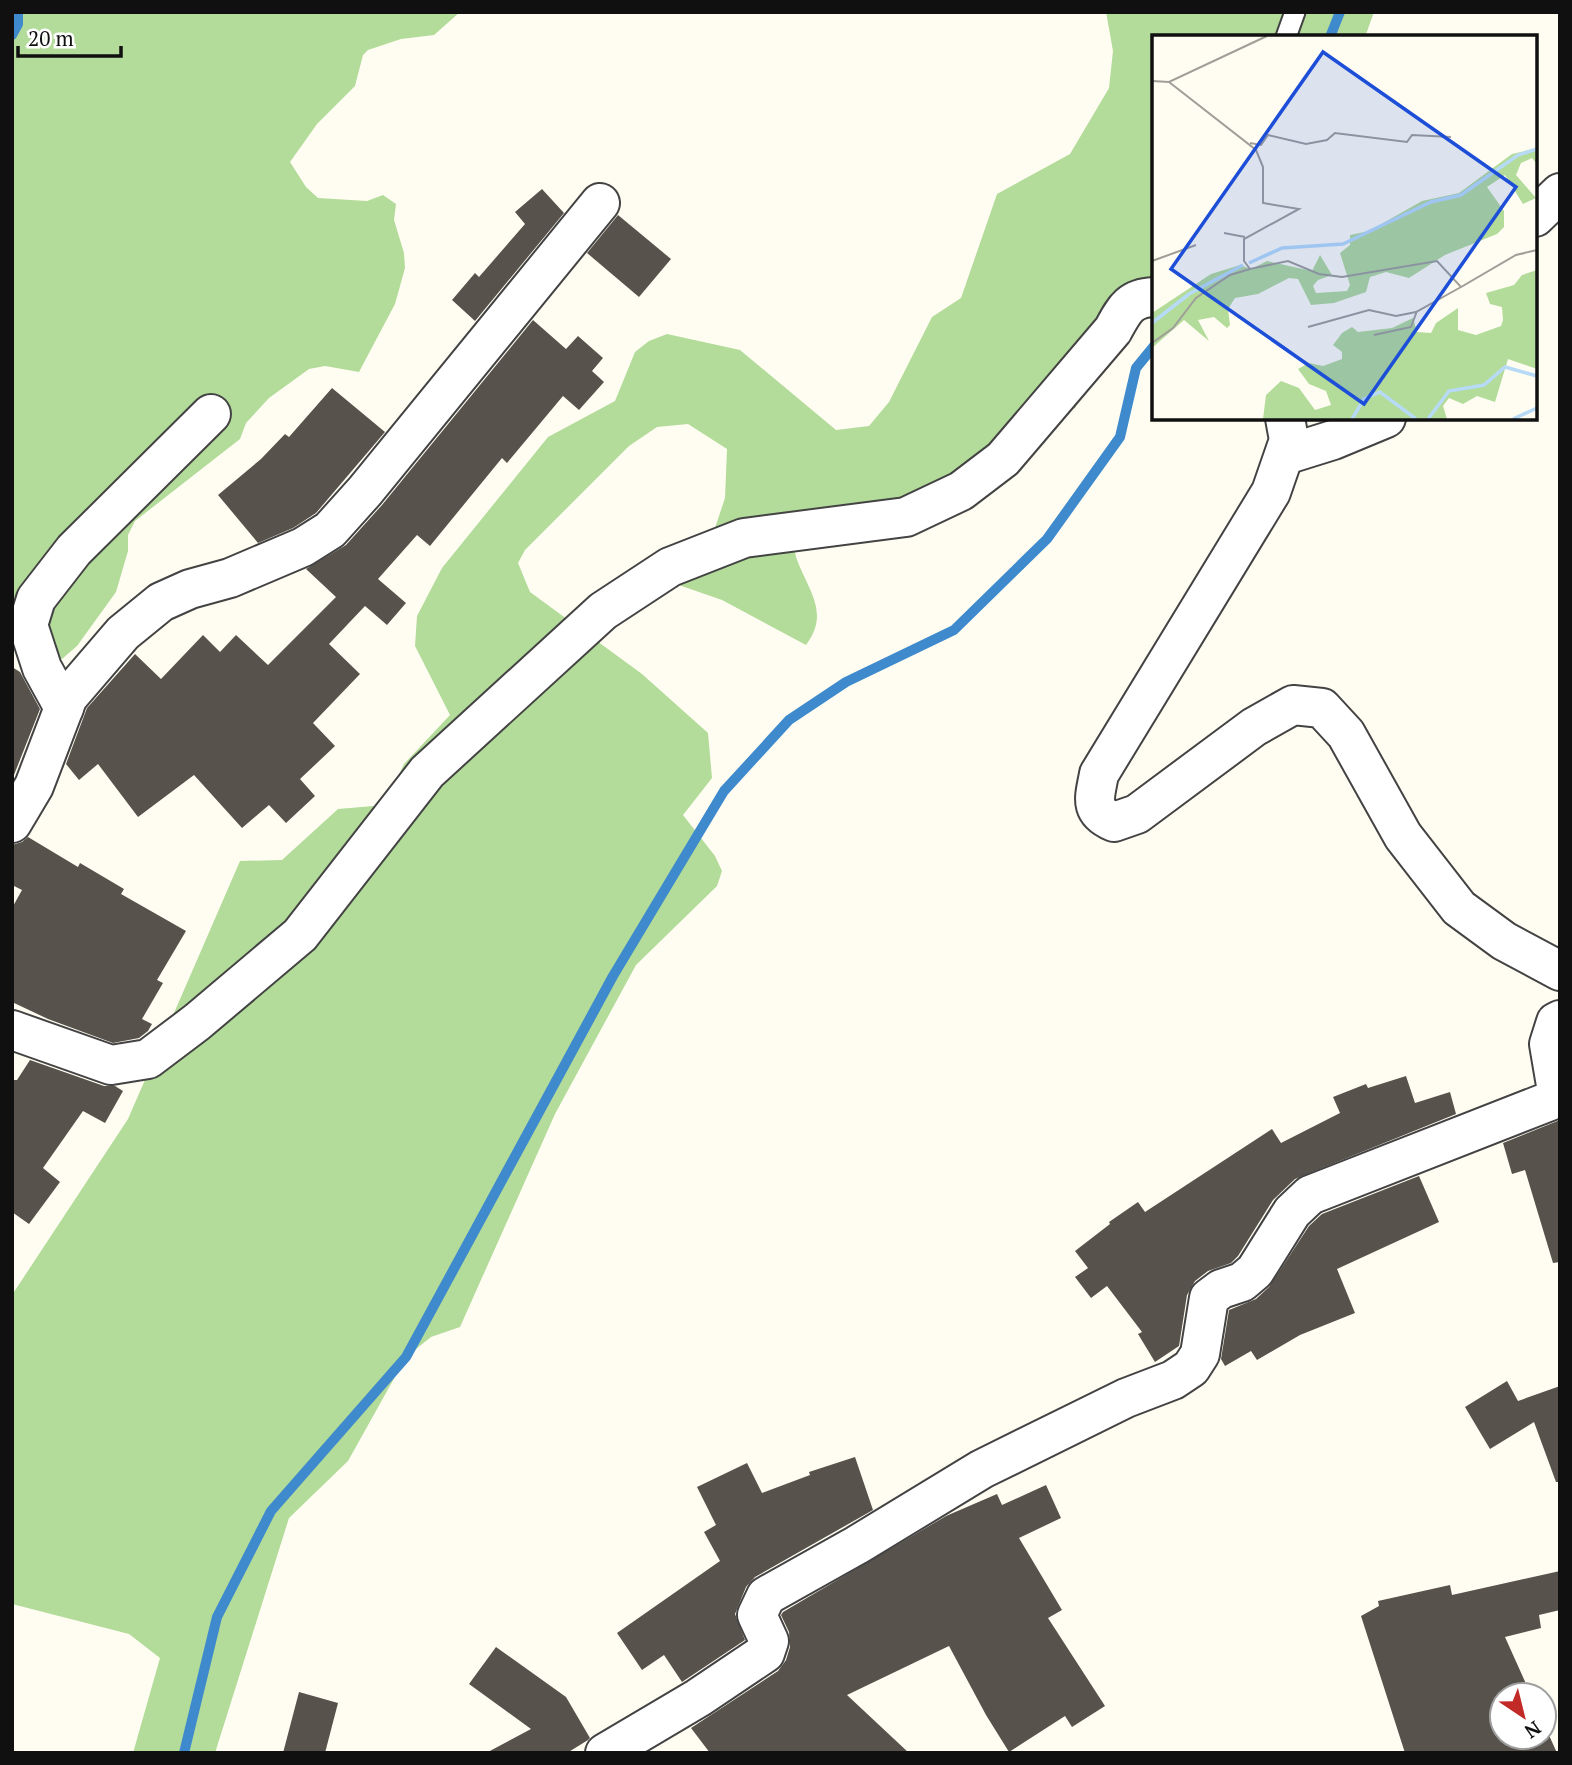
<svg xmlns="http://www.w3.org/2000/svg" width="1572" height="1765" viewBox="0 0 1572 1765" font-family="'PT Serif',serif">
<rect width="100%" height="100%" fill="#fffdf2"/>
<!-- forest -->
<g fill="#b3db9a">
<polygon points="12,12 460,12 434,35 401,39 368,50 363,55 355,86 317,124 290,162 306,187 318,198 367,201 383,195 396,204 394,220 404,253 405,268 395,304 359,372 325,366 309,369 269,398 246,423 240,439 135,521 128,535 128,551 116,592 77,646 62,659 12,613"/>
<path d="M1106,12H1374L1365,37H1154V288L1136,304L1075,408L906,498L792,524C794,534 793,547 796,557C807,589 831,612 806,645L722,600L670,582L713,534L725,498L727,449L688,424L657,427L629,446L525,550L518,563L530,592L642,674L708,733L712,778L683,815L715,856L722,871L717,886L636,965L555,1114L460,1327L431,1337L406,1357L348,1461L289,1518L215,1753H133L160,1658L129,1634L12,1604V1295L128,1119L240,861L282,860L338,809L385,805L404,764L450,715L415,646L417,616L442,568L548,437L615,401L635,352L649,341L667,334L740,350L836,430L869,426L889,402L932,317L961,298L997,194L1070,154L1109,88L1113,51Z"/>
</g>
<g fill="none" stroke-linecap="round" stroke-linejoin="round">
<!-- stream -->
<g stroke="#3e8acd" stroke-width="10">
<polyline points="12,35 18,24 18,12"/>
<polyline points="1330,37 1340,12"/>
<polyline points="184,1753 217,1617 271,1511 406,1357 613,976 724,791 789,720 846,682 954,630 1047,539 1120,437 1136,368 1154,346"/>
</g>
</g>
<!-- building -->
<g fill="#58524c">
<polygon points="542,189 564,213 475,321 452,300 475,273 479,277 525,224 515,212"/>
<polygon points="618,215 671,259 639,297 587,253"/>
<polygon points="533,320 566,349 578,336 603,358 592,371 604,382 579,410 563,396 507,463 502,458 430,546 417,535 378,579 406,603 387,625 365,606 329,644 360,674 313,723 335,746 300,779 315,796 286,823 269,805 242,828 194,775 138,817 98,764 79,780 66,764 87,708 135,654 161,679 203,635 220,652 236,635 268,665 336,597 306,569 346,545 382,505"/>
<polygon points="332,388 385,432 316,513 293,528 258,543 218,495 261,459 285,434 289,437"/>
<polygon points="12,667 20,672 40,709 12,780"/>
<polygon points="28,837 78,867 80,863 124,889 121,894 186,931 157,980 163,983 142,1019 152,1024 148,1031 139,1038 113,1043 48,1019 12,1002 12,908 22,890 12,885 12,845 22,842"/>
<polygon points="30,1060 104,1086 115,1086 123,1091 105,1123 83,1111 43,1168 60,1182 29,1224 12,1212 12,1080 17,1080"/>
<polygon points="1406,1076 1415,1103 1450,1092 1456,1114 1295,1179 1273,1200 1238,1256 1231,1263 1208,1271 1195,1281 1187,1295 1179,1346 1155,1362 1138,1334 1142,1332 1107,1286 1091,1298 1075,1277 1088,1268 1075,1251 1110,1224 1109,1222 1138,1202 1145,1212 1272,1129 1281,1143 1340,1113 1333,1097 1366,1084 1368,1088"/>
<polygon points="1560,1120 1560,1262 1553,1263 1525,1170 1512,1174 1503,1143"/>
<polygon points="1419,1176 1439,1222 1337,1269 1355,1313 1300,1335 1257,1360 1251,1351 1225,1366 1221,1359 1229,1310 1256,1299 1269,1287 1309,1226 1322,1214"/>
<polygon points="1507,1381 1518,1401 1560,1386 1560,1482 1556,1482 1534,1422 1490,1449 1465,1407"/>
<polygon points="855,1457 873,1510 755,1577 746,1587 735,1614 745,1640 682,1682 664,1655 642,1670 617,1633 720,1561 704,1532 716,1525 697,1487 747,1463 762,1493 810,1475 809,1472"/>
<polygon points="1046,1485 1061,1518 1019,1538 1062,1610 1048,1618 1105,1706 1072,1727 1065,1716 1009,1752 986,1715 949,1646 847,1695 909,1753 710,1753 691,1728 778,1671 786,1660 790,1647 789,1632 781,1615 783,1612 946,1516 997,1494 1002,1505"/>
<polygon points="1560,1571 1560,1610 1539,1615 1541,1628 1505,1637 1531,1695 1502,1695 1502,1737 1544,1737 1544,1724 1557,1753 1405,1753 1361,1616 1379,1606 1378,1601 1450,1585 1452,1595"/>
<polygon points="496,1647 566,1697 590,1738 588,1740 567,1753 486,1753 531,1729 469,1684"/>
<polygon points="299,1692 338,1703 325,1753 283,1753"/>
</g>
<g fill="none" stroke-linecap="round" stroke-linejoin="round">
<defs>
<polyline id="service" points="1286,37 1295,12"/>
<g id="minor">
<polyline points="1535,217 1560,193"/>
<path d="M1285,418L1289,440L1271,492L1099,774C1095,797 1088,811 1114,822L1137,814L1254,727L1293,705L1322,708L1346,734L1403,836L1459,908L1504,941L1560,971"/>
<polyline points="1285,455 1333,440 1386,418"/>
<polyline points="64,708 42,668 28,625 36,599 74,550 211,414"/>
<polyline points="12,823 34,786 68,697 123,633 161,602 190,589 230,578 303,547 330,530 365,491 600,203"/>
<path d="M12,1030L111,1065L148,1059L197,1022L300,935L427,772L603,611L670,567L744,538L906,517L961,491L1003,459L1113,330C1124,310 1129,298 1154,297"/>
<polyline points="605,1753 698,1698 765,1653 769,1641 757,1615 766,1596 857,1545 982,1469 1126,1398 1173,1380 1191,1368 1200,1354 1209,1298 1221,1289 1242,1282 1255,1271 1292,1212 1310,1195 1550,1101 1557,1091 1549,1044 1556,1022 1560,1020"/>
</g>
</defs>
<!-- service casing -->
<use href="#service" stroke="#434343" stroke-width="23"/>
<!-- minor casing -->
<use href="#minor" stroke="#434343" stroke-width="42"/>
<!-- service -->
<use href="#service" stroke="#fff" stroke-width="19"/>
<!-- minor -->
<use href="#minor" stroke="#fff" stroke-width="38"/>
</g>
<!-- overview -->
<g transform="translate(1152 35)">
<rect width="385" height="385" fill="#fffdf2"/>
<path d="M385,113V129L380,123L369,128L364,140L384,163L371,169L353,140L335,152L352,176V192L345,199L293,220L257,243L234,237L218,242L214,257L182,268L159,270L146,244L137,243L106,259L83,263L76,274L78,290L75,293L62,282L46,285L57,306L32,285L0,313V278L59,239L88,230L99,234L115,226L160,236L168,220L180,240L166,245L161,251L164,258L195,256L198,250L188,218L198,210V200L217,196L270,166L307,158L360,119ZM385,235V334L356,324L343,367L325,361L311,369L297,363L291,371L295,384H111L114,360L129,346L147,353L163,375L179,370L174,356L157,349L146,334L157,328L171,331L190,324V317L181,310L190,298L200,292L206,297L240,293L261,283L265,297L279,298L284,288L306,273V295L324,300L349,291L351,285L350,272L338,269L334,258L362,250L370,240Z" fill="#b3db9a"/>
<path fill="none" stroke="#b7daf6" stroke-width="3.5" d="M97,228L130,213L191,209L279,167L309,160L366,120L385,114M0,288L37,259L91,230M200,384L212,364L228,357L264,384M276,384L297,356L332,350L353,332L385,341M361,384L385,373"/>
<path fill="none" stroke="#9f9e98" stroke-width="2" d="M0,46L17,47L115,1M17,47L104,115L111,132V168L147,174L92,204V226L98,234L136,226L167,239L190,242L285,226L309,252L364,220L385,215M98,108L109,110L116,100L154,109L175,105L183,98L255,107L260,100L299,102M72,198L93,202M0,226L44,210M156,292L217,275L244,281L264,277L309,252M222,300L259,292L265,276M0,308L21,293L44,263L78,240L98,234"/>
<path fill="#1d4ed8" fill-opacity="0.15" stroke="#1d4ed8" stroke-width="3.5" d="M171,17L364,152L212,369L19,234Z"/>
<rect width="385" height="385" fill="none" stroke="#101010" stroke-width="3.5"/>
</g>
<!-- border -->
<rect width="1572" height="1765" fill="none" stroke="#101010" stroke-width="28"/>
<!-- north arrow -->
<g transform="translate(1523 1716) rotate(145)"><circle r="33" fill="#ffffff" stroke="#9f9f9f" stroke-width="2"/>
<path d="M0-5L12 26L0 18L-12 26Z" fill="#c12a27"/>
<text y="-10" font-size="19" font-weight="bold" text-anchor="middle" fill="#101010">N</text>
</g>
<!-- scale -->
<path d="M18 46v10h103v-10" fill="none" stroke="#101010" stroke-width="3.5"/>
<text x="28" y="46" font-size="21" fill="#101010" stroke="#ffffff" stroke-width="5" paint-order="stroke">20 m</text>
</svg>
